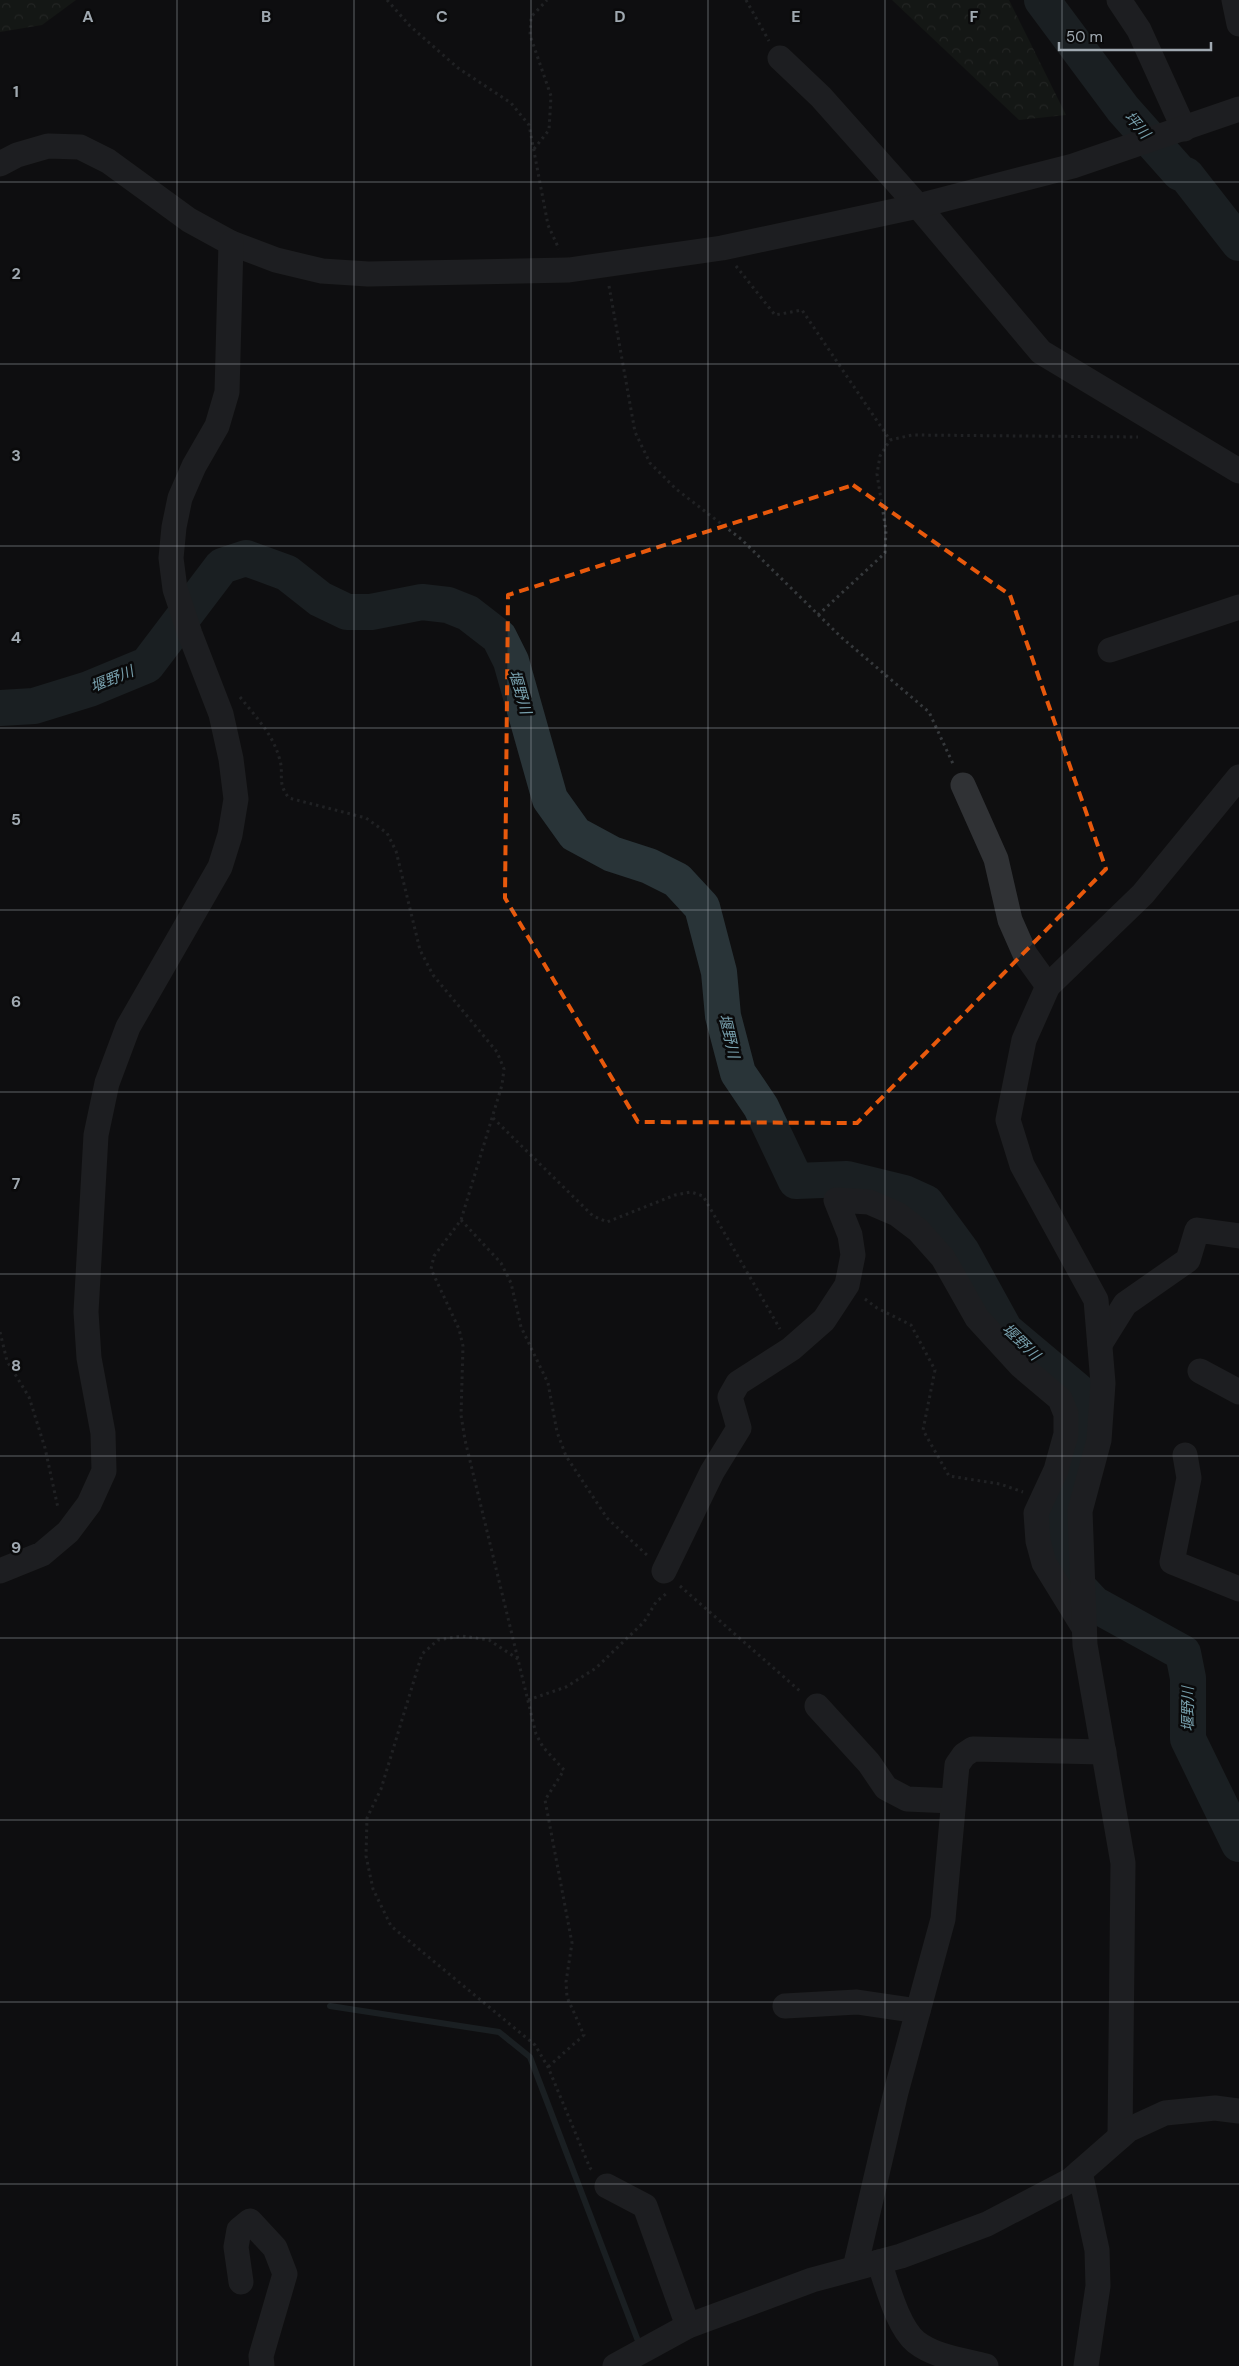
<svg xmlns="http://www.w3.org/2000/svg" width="1239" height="2366" viewBox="0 0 1239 2366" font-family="'DM Sans','Noto Sans JP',sans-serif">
<defs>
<pattern id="forest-crowns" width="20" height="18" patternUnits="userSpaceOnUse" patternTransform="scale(1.25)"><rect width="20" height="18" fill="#1c221b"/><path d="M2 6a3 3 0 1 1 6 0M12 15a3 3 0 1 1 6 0" fill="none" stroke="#3a3f3a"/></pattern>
</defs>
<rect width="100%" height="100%" fill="#0f0f10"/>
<!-- forest -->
<g fill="url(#forest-crowns)">
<polygon points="0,0 76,0 42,25 0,32"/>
<polygon points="892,0 1009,0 1066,115 1019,120"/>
</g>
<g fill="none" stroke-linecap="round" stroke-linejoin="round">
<!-- stream -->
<polyline stroke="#293438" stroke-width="6" points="330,2006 499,2032 530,2057 638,2341"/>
<!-- river -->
<g stroke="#293438" stroke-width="36">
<polyline points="1042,0 1123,109 1180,173 1186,175 1239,243"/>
<polyline points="0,708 34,706 89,689 147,665 222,566 246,558 287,573 320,599 347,612 371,612 422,602 448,605 468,613 499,637 511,661 550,799 575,834 612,854 649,866 677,880 702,907 719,972 723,1016 738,1073 761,1107 796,1181 847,1179 904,1193 926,1203 962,1252 1005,1330 1080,1393 1083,1425 1054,1526 1064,1572 1094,1604 1183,1653 1188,1678 1188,1739 1239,1844"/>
</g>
<!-- path -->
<g stroke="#36393c" stroke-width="3" stroke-dasharray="2.5 4" stroke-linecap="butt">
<polyline points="387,0 410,26 458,68 511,103 529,125 548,225 559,249"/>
<polyline points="746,0 769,41"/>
<polyline points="534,149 549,130 551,96 530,35 531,17 547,0"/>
<polyline points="736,266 775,315 802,310 890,440"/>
<polyline points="609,286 635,432 650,463 676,489 741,539 841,637 929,712 954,766"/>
<polyline points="818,615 885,553 886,531 877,474 880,456 890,440 912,435 1138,437"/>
<path d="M240,697C255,716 272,733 279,757C285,774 276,782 289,798L366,818L387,833L396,851L420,950L433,975L497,1052L504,1069L502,1085L461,1220L434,1256L431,1269L459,1329L463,1346L461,1415L465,1440L536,1734L543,1747L564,1770L545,1800L572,1943L566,1982L567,1997L584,2035L548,2067"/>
<polyline points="493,1118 593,1216 607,1222 675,1195 691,1192 703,1196 780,1329"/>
<polyline points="461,1220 501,1263 511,1283 521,1327 548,1383 557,1432 566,1456 607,1518 648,1556"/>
<polyline points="865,1299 877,1308 911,1325 935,1370 923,1430 949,1476 1000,1484 1023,1492"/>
<polyline points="0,1332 7,1361 29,1397 45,1448 58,1508"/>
<polyline points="680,1586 801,1692"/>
<polyline points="518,1659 489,1640 462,1636 438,1640 422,1654 381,1789 367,1818 366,1856 373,1889 391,1926 535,2045 548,2067 590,2168 593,2171"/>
<polyline points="528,1700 566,1687 596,1668 644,1622 656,1602 667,1593"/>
</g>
<!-- minor -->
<g stroke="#303235" stroke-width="25">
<polyline points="1119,0 1139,30 1184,129"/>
<polyline points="1234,0 1239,24"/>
<polyline points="780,58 821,97 918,206 1041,352 1239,471"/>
<polyline points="0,164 17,155 48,146 80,147 108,161 189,220 231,243 276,260 322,271 368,274 569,270 722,248 918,206 1073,166 1239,109"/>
<polyline points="1110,650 1239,607"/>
<polyline points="963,785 996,859 1010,920 1025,954 1048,986"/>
<polyline points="1100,1344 1125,1304 1188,1260 1197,1230 1239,1236"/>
<polyline points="1200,1371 1239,1392"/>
<polyline points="1185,1455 1189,1478 1172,1562 1239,1589"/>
<polyline points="0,1571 42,1554 68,1532 89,1504 104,1471 103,1433 89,1358 86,1312 96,1135 107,1083 128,1027 220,867 230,835 236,799 231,759 221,714 190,634 175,589 171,558 174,527 180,498 194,466 217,426 227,392 231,243"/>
<polyline points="664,1571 712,1472 739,1428 730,1397 738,1383 791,1349 824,1320 847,1285 853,1255 850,1235 836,1200 869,1202 897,1214 918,1230 943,1258 977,1318 1021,1366 1060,1399 1066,1414 1066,1434 1056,1470 1036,1513 1038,1541 1044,1563 1084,1628"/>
<polyline points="817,1706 869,1763 886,1788 907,1799 953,1801"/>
<polyline points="785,2006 857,2002 918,2011"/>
<polyline points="1120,2137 1123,1863 1085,1645 1080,1511 1099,1440 1103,1383 1096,1300 1022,1165 1008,1120 1024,1040 1048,986 1143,894 1239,777"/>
<polyline points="1080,2172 1097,2250 1098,2286 1086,2366"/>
<polyline points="607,2186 645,2206 688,2326"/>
<path d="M879,2262C887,2284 897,2326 916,2342C935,2357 963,2360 986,2366"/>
<polyline points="855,2268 896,2092 943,1919 957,1765 964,1755 973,1749 1104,1752"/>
<polyline points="241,2282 236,2247 239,2230 250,2221 275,2248 285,2274 261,2356 262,2366"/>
<polyline points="615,2366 688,2326 812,2280 901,2256 987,2224 1071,2180 1128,2130 1165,2113 1215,2108 1239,2111"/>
</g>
</g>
<!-- marked area -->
<path d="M0 0H1239V2366H0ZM853,485L1010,595L1106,869L857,1123L638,1122L505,898L508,595Z" fill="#0f0f10" fill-opacity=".55" fill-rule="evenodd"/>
<path fill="none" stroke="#e8590c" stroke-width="4" stroke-dasharray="10 6" stroke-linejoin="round" d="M853,485L1010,595L1106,869L857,1123L638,1122L505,898L508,595Z"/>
<!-- grid -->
<path fill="none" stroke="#a0a9b1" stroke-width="1" stroke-opacity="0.55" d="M177,0V2366M354,0V2366M531,0V2366M708,0V2366M885,0V2366M1062,0V2366M0,182H1239M0,364H1239M0,546H1239M0,728H1239M0,910H1239M0,1092H1239M0,1274H1239M0,1456H1239M0,1638H1239M0,1820H1239M0,2002H1239M0,2184H1239"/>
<g text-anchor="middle" stroke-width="5" stroke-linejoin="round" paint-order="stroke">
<!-- water labels -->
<g font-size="15" font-style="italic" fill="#779fac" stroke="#0a0a0b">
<text transform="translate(1137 125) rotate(49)" y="5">坪川</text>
<text transform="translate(112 679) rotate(-22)" y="5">堰野川</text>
<text transform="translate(520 692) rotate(74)" y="5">堰野川</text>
<text transform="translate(729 1036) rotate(77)" y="5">堰野川</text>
<text transform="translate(1021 1342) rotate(44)" y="5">堰野川</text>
<text transform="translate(1188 1709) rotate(-90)" y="5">堰野川</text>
</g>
</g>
<g font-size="16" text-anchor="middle" font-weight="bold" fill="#a0a9b1" stroke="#0a0a0b" stroke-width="5" stroke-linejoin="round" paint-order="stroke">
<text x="88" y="22">A</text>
<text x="266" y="22">B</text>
<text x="442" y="22">C</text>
<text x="620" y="22">D</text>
<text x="796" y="22">E</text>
<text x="974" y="22">F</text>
<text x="16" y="97">1</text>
<text x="16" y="279">2</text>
<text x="16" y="461">3</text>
<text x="16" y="643">4</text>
<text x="16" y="825">5</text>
<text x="16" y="1007">6</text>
<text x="16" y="1189">7</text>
<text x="16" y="1371">8</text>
<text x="16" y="1553">9</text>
</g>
<!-- scale -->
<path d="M1059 42v8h152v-8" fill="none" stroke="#a0a9b1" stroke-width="2.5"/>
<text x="1066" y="42" font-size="15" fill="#a0a9b1" stroke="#0a0a0b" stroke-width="4" paint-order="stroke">50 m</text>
</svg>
